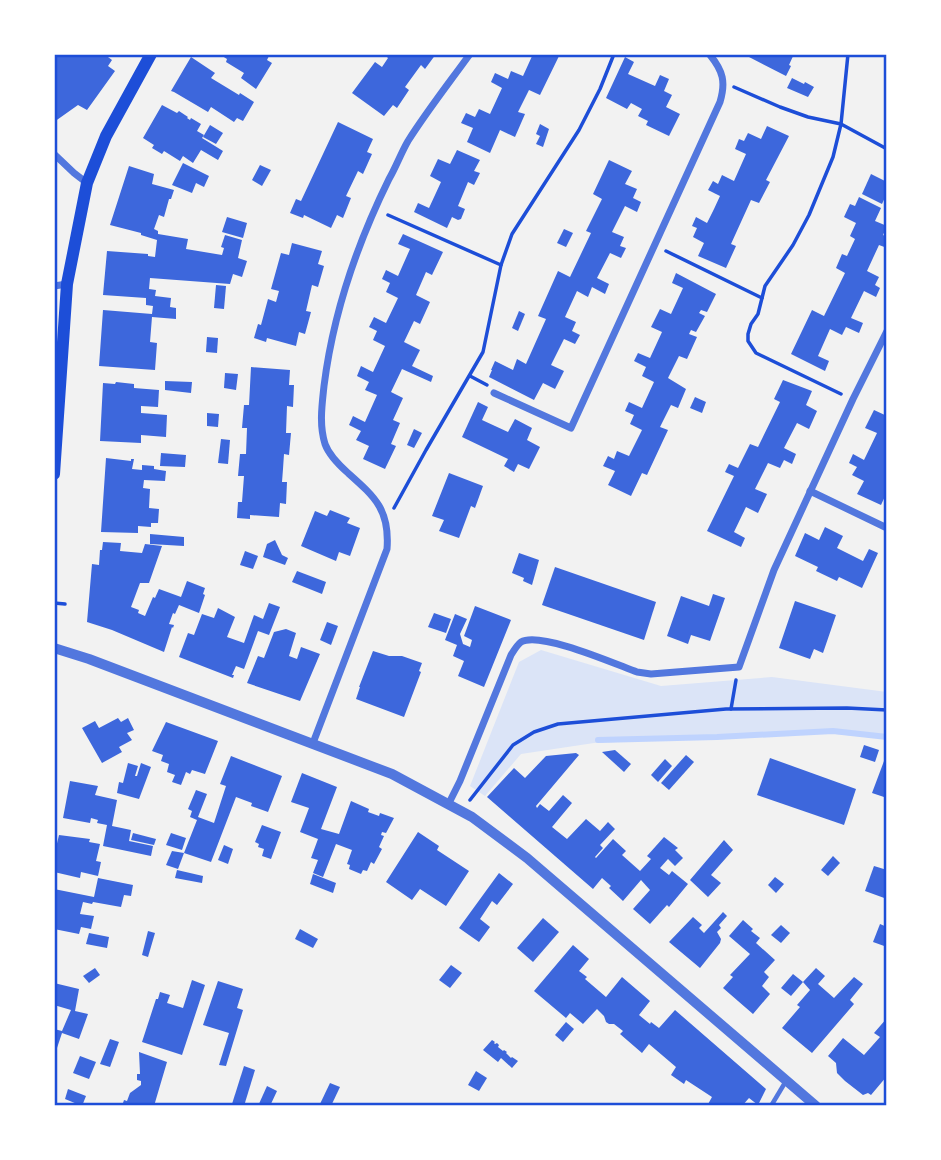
<svg xmlns="http://www.w3.org/2000/svg" width="941" height="1160" viewBox="0 0 941 1160" font-family="'Crimson Pro',serif">
<rect width="100%" height="100%" fill="#f2f2f2"/>
<!-- green -->
<polygon fill="#dbe4f7" points="541,650 661,686 772,677 887,692 887,739 825,733 594,743 521,754 485,796 470,786 519,662"/>
<g fill="none" stroke-linecap="round" stroke-linejoin="round">
<!-- stream -->
<polyline stroke="#bfd3fe" stroke-width="6" points="598,740 717,737 833,731 887,737"/>
</g>
<!-- building -->
<g fill="#3d67dc">
<polygon points="54,54 87,54 91,57 93,54 104,54 112,60 108,66 115,71 87,110 78,105 54,122"/>
<polygon points="219,54 266,54 269,56 267,60 272,63 256,89 241,78 244,73 226,62 227,59"/>
<polygon points="384,54 436,54 425,69 421,65 405,87 409,90 397,108 393,105 384,116 352,93 375,62 382,67 388,58"/>
<polygon points="533,54 560,54 540,95 529,90 518,112 525,114 515,137 500,130 490,153 467,142 473,128 461,123 466,113 475,117 479,109 490,114 502,88 491,82 495,73 508,79 511,71 523,76"/>
<polygon points="750,54 794,54 789,65 791,66 786,76 749,57"/>
<polygon points="191,57 215,73 211,78 239,95 240,93 254,102 243,121 237,118 234,122 211,107 208,112 174,92 171,91"/>
<polygon points="625,57 634,62 628,74 655,86 660,75 669,79 664,91 672,95 666,107 680,114 669,136 646,125 648,121 638,116 642,109 631,103 627,109 606,98"/>
<polygon points="792,78 804,84 805,82 814,87 808,97 787,88"/>
<polygon points="162,105 177,113 179,111 188,117 187,118 190,120 191,118 201,124 197,131 204,135 202,138 223,151 218,160 201,150 193,163 183,156 180,161 164,151 162,154 152,148 154,145 143,138"/>
<polygon points="338,122 373,139 367,152 372,154 363,174 358,171 346,196 351,198 343,218 337,215 331,228 304,215 303,218 290,213 296,199 301,201"/>
<polygon points="540,124 549,129 543,147 536,144 540,136 536,134"/>
<polygon points="210,125 223,133 216,144 203,137"/>
<polygon points="767,126 789,136 766,180 770,182 759,203 751,200 731,244 736,246 726,268 698,256 704,243 693,237 697,228 692,226 696,217 707,223 714,209 720,196 708,190 713,181 718,184 722,175 734,181 746,154 735,149 739,139 744,141 748,133 761,139"/>
<polygon points="457,150 480,160 474,171 480,173 474,185 468,182 458,206 465,209 461,219 458,220 452,217 447,228 414,212 418,203 429,208 441,182 430,176 438,159 450,164"/>
<polygon points="609,160 632,171 625,184 637,189 633,198 641,202 637,212 625,206 612,232 624,237 620,246 626,248 621,258 610,253 597,278 609,284 605,294 592,287 588,297 577,291 565,317 576,322 572,331 580,335 575,344 564,339 551,365 564,371 555,389 543,383 534,400 489,377 492,370 491,370 495,361 513,370 517,359 526,364 546,319 538,316 558,271 570,277 591,233 586,231 602,199 593,194"/>
<polygon points="183,163 209,176 204,187 196,183 192,193 172,185"/>
<polygon points="260,165 271,170 262,186 252,180"/>
<polygon points="129,166 154,174 152,184 174,190 171,199 169,199 164,217 159,215 154,229 158,231 158,234 188,239 186,249 222,255 224,248 221,247 225,235 242,240 238,258 247,261 242,277 233,274 230,284 150,278 149,289 156,290 155,296 171,298 170,307 176,308 176,319 152,317 150,342 157,343 155,370 99,366 103,310 152,314 153,306 146,305 146,298 103,295 107,251 148,254 148,256 155,257 157,240 141,235 141,233 110,225"/>
<polygon points="871,174 887,182 887,193 882,204 862,194"/>
<polygon points="859,197 881,208 875,221 887,226 883,235 887,237 887,248 879,245 867,271 879,277 875,285 880,288 876,297 864,291 851,318 863,323 859,333 846,327 842,335 830,329 818,356 829,361 825,371 791,354 812,310 824,316 845,273 836,268 842,254 847,256 855,239 850,236 856,223 844,217 850,204 855,206"/>
<polygon points="227,217 247,223 243,238 222,232"/>
<polygon points="564,229 573,233 566,247 557,243"/>
<polygon points="403,234 443,252 432,275 426,272 416,295 430,302 420,324 414,321 404,342 420,350 412,366 433,376 431,382 402,369 391,392 403,398 393,420 400,423 391,444 396,446 385,469 363,459 369,446 356,440 361,431 349,425 353,416 365,422 377,395 365,390 369,382 357,376 361,366 373,372 385,346 373,340 377,331 369,327 374,317 386,323 398,298 386,292 390,283 382,279 386,270 398,276 410,249 398,244"/>
<polygon points="292,243 322,251 318,264 324,266 318,287 312,285 306,311 311,312 305,334 299,332 296,346 267,338 266,342 254,338 258,324 261,325 268,299 276,302 279,291 271,289 281,253 289,255"/>
<polygon points="676,273 716,294 707,312 701,310 699,313 705,316 696,332 691,330 689,334 697,337 687,359 679,356 668,378 686,389 678,408 671,405 660,427 668,430 647,475 642,473 631,496 608,485 615,471 603,466 608,456 614,459 617,451 629,456 642,430 630,424 634,415 625,411 629,402 642,408 654,382 642,376 646,367 634,361 638,353 650,358 662,332 651,327 660,309 671,314 683,288 672,283"/>
<polygon points="216,285 226,286 224,309 214,308"/>
<polygon points="519,311 525,314 518,331 512,328"/>
<polygon points="207,337 218,338 217,353 206,352"/>
<polygon points="251,367 290,370 289,385 294,385 293,407 287,406 286,433 291,433 289,455 284,454 283,469 282,482 287,482 286,504 280,503 279,517 250,515 250,519 237,518 238,502 242,502 244,476 238,476 240,454 246,454 247,428 242,428 244,405 249,405"/>
<polygon points="225,373 238,374 236,390 224,388"/>
<polygon points="783,380 812,391 806,405 817,411 809,429 797,423 784,448 796,454 792,464 784,460 780,468 768,463 755,489 767,494 758,513 746,507 734,532 745,538 741,547 707,531 734,476 725,472 729,464 738,468 750,444 758,447 780,402 774,399"/>
<polygon points="165,381 192,382 191,393 165,390"/>
<polygon points="116,382 134,384 134,388 159,390 158,407 141,406 141,413 167,415 166,437 141,435 141,443 100,441 103,383 115,384"/>
<polygon points="695,397 706,402 702,413 690,408"/>
<polygon points="478,402 488,407 482,420 508,432 515,419 532,428 527,440 540,447 529,469 518,464 514,472 504,466 508,459 462,437"/>
<polygon points="874,410 887,416 887,492 881,505 857,494 864,481 852,475 857,467 849,463 853,454 864,460 877,433 865,428"/>
<polygon points="207,413 219,414 218,427 207,426"/>
<polygon points="414,429 422,433 414,448 407,445"/>
<polygon points="221,439 230,440 228,464 218,463"/>
<polygon points="161,453 186,455 185,467 160,466"/>
<polygon points="106,458 131,461 131,459 134,459 132,469 142,470 142,465 154,466 154,469 166,471 165,481 144,480 143,488 150,489 149,508 159,509 158,523 151,523 151,527 138,526 138,533 101,532"/>
<polygon points="449,473 483,486 475,508 471,506 459,538 439,531 444,520 432,516"/>
<polygon points="330,510 350,518 347,523 360,528 350,556 339,552 336,561 301,546 315,511 327,516"/>
<polygon points="825,527 843,536 837,548 863,561 869,549 878,553 862,588 839,577 837,581 816,571 818,567 795,556 805,533 819,540"/>
<polygon points="150,534 184,537 184,546 150,544"/>
<polygon points="275,540 282,555 288,558 285,565 263,557 267,544"/>
<polygon points="103,542 121,543 120,551 142,553 145,544 162,546 149,583 140,583 131,607 139,610 138,613 145,616 153,597 155,598 159,589 181,597 187,581 205,588 203,594 205,595 199,613 179,605 175,614 173,613 169,624 174,625 173,628 172,627 164,652 112,630 87,622 92,564 99,565 100,550 102,550"/>
<polygon points="245,551 258,556 253,569 240,565"/>
<polygon points="519,553 539,560 532,585 523,581 524,578 512,573"/>
<polygon points="555,567 656,602 644,640 542,605"/>
<polygon points="297,571 326,582 322,594 292,582"/>
<polygon points="713,594 725,598 710,641 691,635 688,644 667,636 681,596 709,606"/>
<polygon points="795,601 836,615 823,653 814,649 810,659 779,648"/>
<polygon points="269,603 280,607 269,635 258,631 244,669 236,666 232,675 234,675 233,678 179,657 188,633 194,635 202,614 214,618 218,608 235,617 227,637 244,643 254,615 263,619"/>
<polygon points="475,606 511,620 484,687 458,676 464,661 453,656 457,645 445,640 455,614 467,619 460,634 463,644 470,647 472,640 464,636"/>
<polygon points="434,613 451,619 446,633 428,627"/>
<polygon points="327,622 338,626 331,645 320,640"/>
<polygon points="286,629 296,633 289,656 297,659 301,647 320,654 300,701 247,683 258,656 264,658 274,632"/>
<polygon points="373,651 389,656 402,656 422,663 419,671 421,672 404,717 356,699 360,687 359,687"/>
<polygon points="118,718 121,722 128,718 134,730 127,733 132,740 119,747 122,752 102,763 82,728 95,721 99,728"/>
<polygon points="166,722 218,741 205,774 192,770 190,774 186,772 181,785 172,782 175,775 167,772 169,764 161,761 163,755 152,751"/>
<polygon points="864,745 879,750 875,762 860,757"/>
<polygon points="615,750 631,764 624,772 602,752"/>
<polygon points="576,753 579,755 536,806 537,808 540,804 549,811 563,795 572,803 552,827 567,839 586,819 600,831 608,822 615,829 600,845 603,848 595,857 596,858 613,839 626,851 622,855 640,871 651,859 647,856 664,837 678,848 675,850 683,858 675,866 668,859 660,868 669,875 672,871 688,884 669,907 667,905 650,924 633,909 650,890 641,880 623,901 609,888 611,886 602,878 593,889 487,797 514,768 525,778 546,756"/>
<polygon points="887,753 887,798 872,793"/>
<polygon points="686,755 694,762 669,790 661,783"/>
<polygon points="231,756 282,776 268,812 251,806 252,803 236,797 211,862 184,853 197,820 190,817 192,811 188,809 196,790 207,794 198,817 214,823 226,786 220,784"/>
<polygon points="770,758 856,789 844,825 757,795"/>
<polygon points="665,759 672,766 658,782 651,775"/>
<polygon points="128,763 138,766 135,776 137,776 141,763 151,767 139,799 117,793 119,782 123,783"/>
<polygon points="302,773 337,787 321,829 339,834 351,801 369,809 368,812 379,816 380,813 394,818 386,833 382,832 381,835 384,836 379,847 382,849 374,864 371,862 367,871 363,870 361,874 349,869 350,865 347,864 352,850 336,844 323,877 313,873 318,860 311,858 318,839 300,832 309,808 291,802"/>
<polygon points="70,781 98,786 95,795 117,800 112,826 131,830 129,841 153,846 151,856 103,846 107,825 97,823 98,820 91,818 90,823 63,818"/>
<polygon points="262,825 281,832 271,859 262,856 264,849 258,847 259,844 255,842"/>
<polygon points="418,832 439,846 437,850 469,871 446,906 420,889 412,900 386,882"/>
<polygon points="133,833 156,839 154,845 131,840"/>
<polygon points="171,833 186,838 182,850 166,845"/>
<polygon points="59,835 90,839 89,842 100,844 96,861 101,862 98,876 81,872 80,878 54,872 54,856"/>
<polygon points="724,840 733,850 711,875 721,883 708,897 690,880"/>
<polygon points="224,845 233,849 228,864 218,860"/>
<polygon points="172,851 184,853 178,869 166,865"/>
<polygon points="833,856 840,863 828,876 821,870"/>
<polygon points="874,866 887,870 887,899 865,891"/>
<polygon points="177,870 203,876 202,883 175,878"/>
<polygon points="499,873 513,884 497,905 492,901 480,919 490,927 479,942 459,928"/>
<polygon points="313,874 336,883 333,893 310,884"/>
<polygon points="775,877 784,884 776,893 768,885"/>
<polygon points="98,878 133,885 131,896 124,895 121,907 93,902 92,904 83,902 80,914 94,916 91,929 81,927 79,934 54,929 54,889 94,897"/>
<polygon points="723,912 727,916 719,925 721,928 717,932 721,939 720,943 700,968 669,942 693,917 702,925 699,928 704,933"/>
<polygon points="543,918 559,932 533,962 517,948"/>
<polygon points="743,920 753,929 751,931 760,938 756,943 775,960 764,972 769,977 762,986 770,994 753,1014 723,988 733,977 730,975 750,954 729,936"/>
<polygon points="880,924 887,927 887,947 873,942"/>
<polygon points="781,925 790,933 781,943 771,935"/>
<polygon points="300,929 318,939 313,948 295,939"/>
<polygon points="148,931 155,933 148,957 142,955"/>
<polygon points="89,933 109,937 107,948 86,944"/>
<polygon points="573,945 589,959 579,971 587,977 585,979 606,997 622,977 650,1001 639,1015 650,1024 651,1022 659,1028 675,1010 766,1089 758,1105 749,1098 742,1106 707,1106 712,1097 686,1080 684,1084 671,1075 676,1067 649,1044 642,1053 620,1034 623,1031 614,1024 609,1024 606,1022 604,1016 597,1009 583,1024 570,1013 566,1018 534,991"/>
<polygon points="451,965 462,973 450,988 439,980"/>
<polygon points="95,968 100,975 89,983 83,976"/>
<polygon points="816,968 825,976 818,984 834,998 854,977 863,984 850,1000 854,1004 812,1053 782,1028 800,1007 797,1005 810,990 803,982"/>
<polygon points="793,974 803,982 791,996 781,988"/>
<polygon points="192,980 205,985 182,1055 142,1042 156,999 158,999 160,992 170,995 167,1003 183,1008"/>
<polygon points="218,981 243,989 237,1008 243,1010 226,1066 219,1065 229,1033 203,1025"/>
<polygon points="54,983 79,989 75,1011 88,1014 79,1039 62,1033 57,1048 54,1046 54,1029 62,1031 71,1010 54,1005"/>
<polygon points="887,1018 887,1076 871,1095 868,1093 863,1095 845,1081 837,1073 836,1063 828,1056 843,1038 864,1055 880,1037 874,1033"/>
<polygon points="566,1022 574,1029 563,1042 555,1035"/>
<polygon points="110,1039 119,1042 110,1067 100,1064"/>
<polygon points="492,1040 495,1042 494,1043 495,1044 497,1043 499,1045 498,1047 503,1051 504,1050 507,1052 506,1053 511,1058 512,1057 518,1061 512,1068 501,1058 498,1062 483,1050"/>
<polygon points="139,1052 167,1062 154,1106 122,1106 124,1100 127,1101 130,1093 141,1085 141,1081 137,1080 137,1074 140,1074"/>
<polygon points="80,1056 96,1062 89,1079 73,1073"/>
<polygon points="244,1066 255,1070 244,1106 236,1106 232,1104"/>
<polygon points="476,1071 487,1078 479,1091 468,1085"/>
<polygon points="330,1083 340,1087 331,1106 319,1106"/>
<polygon points="267,1086 277,1091 270,1106 258,1106"/>
<polygon points="68,1089 86,1096 82,1106 65,1099"/>
</g>
<g fill="none" stroke-linecap="round" stroke-linejoin="round">
<!-- path -->
<g stroke="#1d4ed8" stroke-width="3.5">
<polyline points="734,87 780,107 808,117 841,124 887,149"/>
<polyline points="388,215 501,265"/>
<polyline points="666,251 762,298"/>
<polyline points="470,376 487,385"/>
<polyline points="841,394 756,353 748,341 748,334 751,324 758,314 765,286 793,245 809,215 833,157 841,124 848,54"/>
<polyline points="394,508 426,450 483,352 501,265 512,234 579,130 600,89 614,54"/>
<polyline points="54,603 65,604"/>
<polyline points="731,709 736,680"/>
<polyline points="470,800 513,745 534,732 558,724 726,709 847,708 887,710"/>
</g>
<!-- service -->
<polyline stroke="#5277de" stroke-width="4.5" points="771,1106 786,1081"/>
<!-- minor -->
<g stroke="#5277de" stroke-width="7">
<polyline points="54,154 74,173 87,183"/>
<polyline points="54,286 67,284"/>
<path d="M494,393L571,428L720,102C726,82 723,71 710,55"/>
<polyline points="810,491 887,528"/>
<path d="M313,743L387,549C390,510 375,497 348,473C339,465 329,455 325,444C319,425 322,405 324,386C333,314 357,244 389,179C396,167 401,153 408,141C427,111 449,83 470,54"/>
<path d="M449,803L460,781L511,655C514,650 517,645 521,642C540,631 615,664 637,672L651,674L739,667L774,570L853,399L887,331"/>
</g>
<!-- tertiary -->
<polyline stroke="#5277de" stroke-width="10" points="54,648 89,659 392,774 472,817 527,858 816,1106"/>
<!-- secondary -->
<polyline stroke="#1d4ed8" stroke-width="12" points="54,474 67,284 87,183 106,136 151,54"/>
</g>
<!-- border -->
<rect width="941" height="1160" fill="none" stroke="#ffffff" stroke-width="112"/>
<rect x="56" y="56" width="829" height="1048" fill="none" stroke="#1d4ed8" stroke-width="2.5"/>
</svg>
